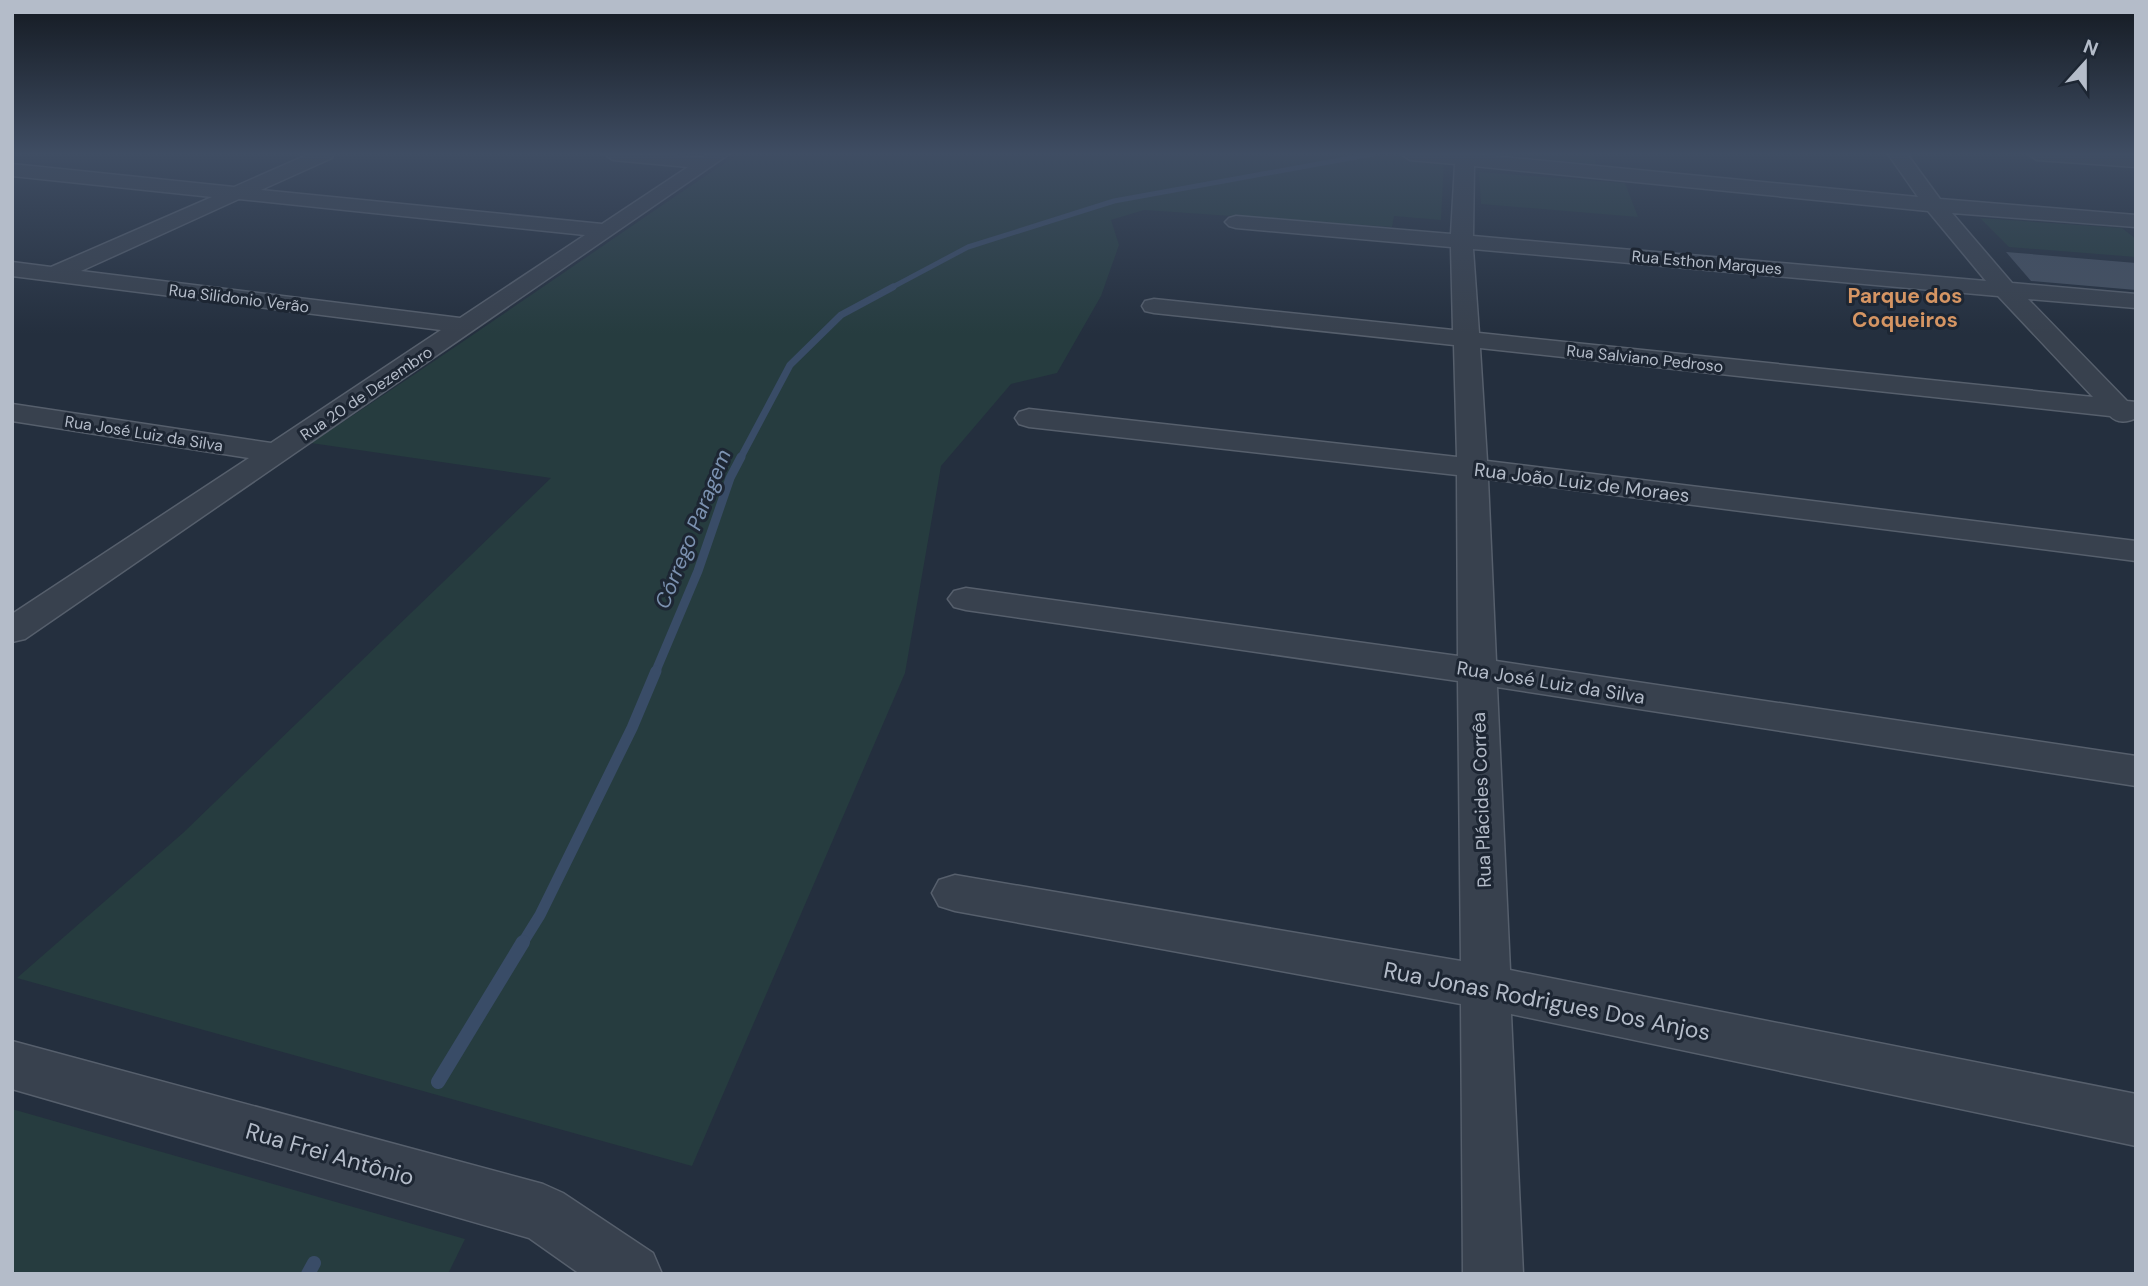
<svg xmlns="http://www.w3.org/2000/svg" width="2148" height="1286" viewBox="0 0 2148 1286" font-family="'DM Sans',sans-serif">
<rect width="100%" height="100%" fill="#242f3e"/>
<!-- green -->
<g fill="#263c3f">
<path d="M738,154H1372L1444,160L1441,220L1394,216L1392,227L1144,210L1111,220L1119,245L1101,296L1057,373L1011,384L941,466L905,673L692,1166L17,978L183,833L551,478L311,443C455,349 595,250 738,154Z"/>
<polygon points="1485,154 1594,154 1596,164"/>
<polygon points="1479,172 1625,183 1638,217 1481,204"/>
<polygon points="1980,218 2122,228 2136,239 2136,257 2009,247"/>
<polygon points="12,1109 465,1239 448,1274 12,1274"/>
</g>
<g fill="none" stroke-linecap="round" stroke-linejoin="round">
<!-- stream-far4 -->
<polyline stroke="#394c67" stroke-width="5" points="889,289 968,247 1114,201 1373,154"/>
<!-- stream-far3 -->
<polyline stroke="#394c67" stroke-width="7" points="740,459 790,365 841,315 893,287"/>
<!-- stream-far2 -->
<polyline stroke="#394c67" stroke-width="9" points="655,673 698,571 730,478 741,457"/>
<!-- stream-far1 -->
<polyline stroke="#394c67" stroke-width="11" points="522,944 540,915 632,728 656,671"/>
<!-- stream -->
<g stroke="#394c67" stroke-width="14">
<polyline points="438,1082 523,942"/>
<polyline points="308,1274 314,1263"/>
</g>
</g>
<!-- building -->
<polygon fill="#455162" points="2006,252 2136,263 2136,290 2031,281"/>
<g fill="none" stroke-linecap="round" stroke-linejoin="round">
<defs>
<g id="minor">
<path d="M309,154H334L332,158L261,190L602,224L688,167L613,160L604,154L703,157L707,154H729L25,639L12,642V614L249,458L12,421V404L271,443L441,330L12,276V262L51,267L212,197L12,176V164L234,187ZM239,199L585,235L460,318L81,271Z"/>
<path d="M1401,154H1472L1918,197L1888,154H1907L1940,199L2136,215V227L1952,213L2012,283L2136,294V308L2028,299L2127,401L2136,402V418C2127,423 2117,423 2110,416L1480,348L1487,461L2136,541V561L1488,479L1496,661L2136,756V786L1497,687L1510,970L2136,1094V1146L1511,1014L1523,1274H1463L1461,1004L955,911L939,906L932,893L939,880L955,875L1461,961L1458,681L966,610L954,607L948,599L954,591L966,588L1458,656L1457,475L1029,427L1019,424L1015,418L1019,412L1029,409L1457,457L1454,345L1154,313L1145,311L1142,306L1145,301L1154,299L1453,330L1451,247L1236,228L1229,226L1225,222L1229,218L1236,216L1451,234L1455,164L1410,160ZM1474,166L1928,211L1986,281L1473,236ZM1473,249L1998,296L2093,397L1479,333Z"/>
<polygon points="2028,154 2136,155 2136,167 2037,160"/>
<polygon points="12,1041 543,1184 563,1193 653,1253 662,1274 580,1274 529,1238 12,1089"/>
</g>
</defs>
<!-- minor casing -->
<use href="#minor" stroke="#565f6c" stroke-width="3"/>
<!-- minor -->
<use href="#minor" fill="#38414e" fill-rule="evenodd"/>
</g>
<!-- sky -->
<linearGradient id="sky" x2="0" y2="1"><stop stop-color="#141a22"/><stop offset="0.46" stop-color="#3f4d63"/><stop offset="1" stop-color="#3f4d63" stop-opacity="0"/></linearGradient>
<rect width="2148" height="334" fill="url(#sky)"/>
<g text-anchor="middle" stroke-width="6" stroke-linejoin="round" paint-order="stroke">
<!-- far-street labels -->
<g font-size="16" fill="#b4bcc9" stroke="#1d2633">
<text transform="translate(1707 262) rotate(5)" y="6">Rua Esthon Marques</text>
<text transform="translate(239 298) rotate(7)" y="6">Rua Silidonio Verão</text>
<text transform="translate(1645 358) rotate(6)" y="6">Rua Salviano Pedroso</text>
<text transform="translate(366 393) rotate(-34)" y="6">Rua 20 de Dezembro</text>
<text transform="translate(144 433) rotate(9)" y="6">Rua José Luiz da Silva</text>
</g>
<!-- street labels -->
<g font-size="19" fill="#b4bcc9" stroke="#1d2633">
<text transform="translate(1582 482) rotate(7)" y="7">Rua João Luiz de Moraes</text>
<text transform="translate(1551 682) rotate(9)" y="7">Rua José Luiz da Silva</text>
<text transform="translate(1481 800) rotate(-92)" y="7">Rua Plácides Corrêa</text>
</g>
<!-- far-district labels -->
<g font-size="21" font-weight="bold" fill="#d59563" stroke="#1d2633">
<text x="1905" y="303">Parque dos<tspan x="1905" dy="24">Coqueiros</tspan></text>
</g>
<!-- water labels -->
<g font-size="21" font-style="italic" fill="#7c92b1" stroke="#1d2633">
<text transform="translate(693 529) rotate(-68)" y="7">Córrego Paragem</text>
</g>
<!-- near-street labels -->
<g font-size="23" fill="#b4bcc9" stroke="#1d2633">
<text transform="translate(1547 1001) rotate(11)" y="8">Rua Jonas Rodrigues Dos Anjos</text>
<text transform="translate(330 1154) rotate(16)" y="8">Rua Frei Antônio</text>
</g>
</g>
<!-- border -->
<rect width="2148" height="1286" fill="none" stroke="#b4bcc9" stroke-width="28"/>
<!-- north arrow -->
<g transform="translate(2085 63) rotate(21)" stroke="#1d2633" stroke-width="5" paint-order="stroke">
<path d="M0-5L12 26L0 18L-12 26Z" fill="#b4bcc9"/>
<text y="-10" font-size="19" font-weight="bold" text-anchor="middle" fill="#b4bcc9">N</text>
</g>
</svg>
